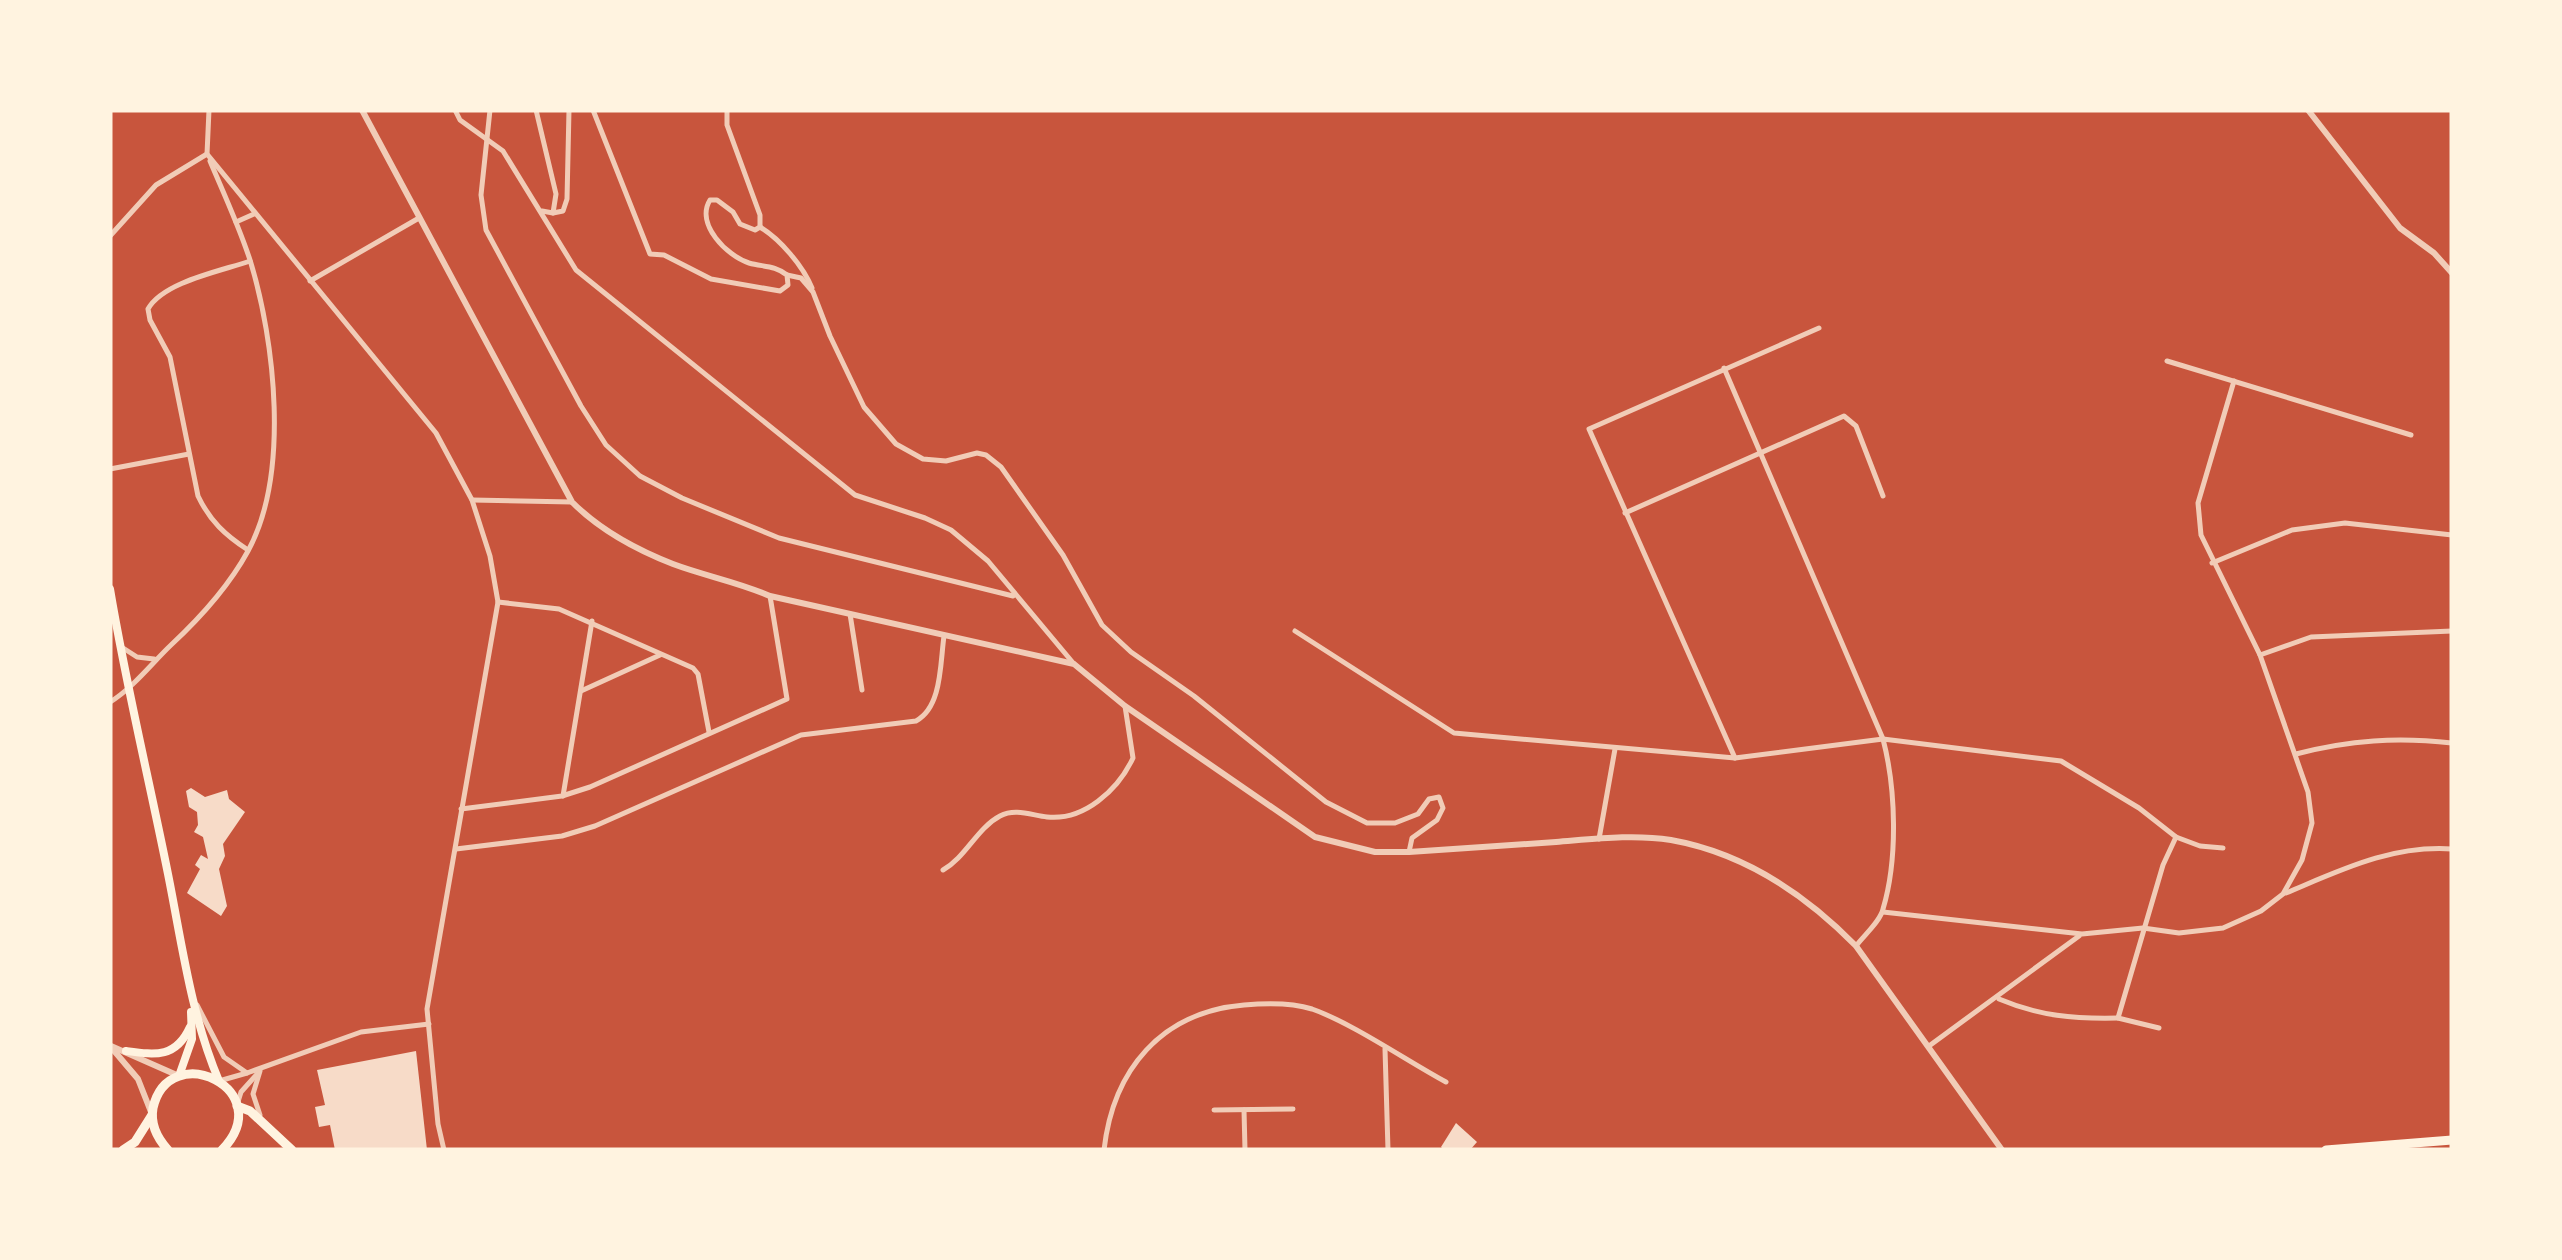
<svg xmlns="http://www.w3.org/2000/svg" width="2562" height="1260" viewBox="0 0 2562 1260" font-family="'Times New Roman',serif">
<rect width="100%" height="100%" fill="#c8553d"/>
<!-- building -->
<g fill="#f7dbc8">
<polygon points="191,788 205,797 227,790 229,799 245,812 223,844 225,856 219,869 227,906 221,916 187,893 200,869 195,865 201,855 208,859 203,837 194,832 198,825 197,812 189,807 186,791"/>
<polygon points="416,1051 427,1150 335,1150 330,1125 319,1127 315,1107 325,1105 317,1070"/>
<polygon points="1456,1123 1477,1142 1470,1150 1444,1150 1441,1147"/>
</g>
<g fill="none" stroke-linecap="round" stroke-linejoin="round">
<!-- minor -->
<g stroke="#f1ccb7" stroke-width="5">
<polyline points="209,110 207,154 436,433 472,500 490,556 498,602 427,1009 438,1124 444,1150"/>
<polyline points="455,110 460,120 503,151 576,270 855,495 925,518 951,530 988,561 1074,664"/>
<polyline points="490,110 481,195 486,230 581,406 606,445 640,476 682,498 779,538 1013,596"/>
<polyline points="536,110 556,194 553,213 542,211"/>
<path d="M593,110L650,254L664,255L711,279L780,291L788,285L787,275C775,265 763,267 749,263C727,256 695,224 710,200H717L733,212L740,224L755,230L760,227V215L727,125V110"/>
<polyline points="553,213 563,211 567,199 569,110"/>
<polyline points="236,222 254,214"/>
<path d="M760,227C780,239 803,266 812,288"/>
<polyline points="110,236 156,185 207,154"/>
<polyline points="787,275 801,278 813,292 830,336 864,407 896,444 923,459 946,461 977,453 986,455 1001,467 1063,555 1102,625 1131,652 1194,696 1326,802 1367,823 1395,823 1418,814 1429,799 1439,797 1443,808 1437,820 1412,838 1409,852"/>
<polyline points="310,281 419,218"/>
<polyline points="2167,361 2411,435"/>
<path d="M1724,368L1883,739C1896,789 1898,859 1883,909C1880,922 1864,935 1856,946"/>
<polyline points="110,469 189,454"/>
<polyline points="472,500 572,502"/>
<polyline points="1625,513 1844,416 1856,426 1883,496"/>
<path d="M248,550C225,535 210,521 198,496L170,357L150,320L148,309C163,282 221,271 250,261"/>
<polyline points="2212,563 2292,530 2345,523 2452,535"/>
<polyline points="498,602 559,609 693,668 698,674 709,732"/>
<polyline points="850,614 862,690"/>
<polyline points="1295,631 1454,733 1735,758 1883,739 2061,761 2139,808 2176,837 2200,846 2223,848"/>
<polyline points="123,648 137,657 154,659"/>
<polyline points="2260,655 2311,637 2452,631"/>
<polyline points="581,691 660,655"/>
<path d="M110,702C133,688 152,663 171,645C200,618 229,586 248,551C290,474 275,341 250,260C239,226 224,194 210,161"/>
<path d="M2296,754C2350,740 2397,737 2452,743"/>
<polyline points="1735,758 1589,429 1819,328"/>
<polyline points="563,796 592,621"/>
<polyline points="461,809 562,796 590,787 787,699 770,596"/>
<polyline points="1599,839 1615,749"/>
<path d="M456,849L562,836L595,826L801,735L916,721C942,707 940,664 944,636"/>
<path d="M943,870C966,857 977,828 1000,816C1015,808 1031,815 1047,817C1084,821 1118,790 1133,758L1125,706"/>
<path d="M2286,893C2341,870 2391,845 2452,849"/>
<polyline points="1883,912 2082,934 2143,928 2179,933 2223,928 2261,911 2283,894 2302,860 2312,823 2308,792 2260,655 2201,535 2198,503 2234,381"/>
<path d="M1999,999C2039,1016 2074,1019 2118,1018"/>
<polyline points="197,1005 224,1057 247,1073 361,1032 429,1024"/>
<polyline points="2159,1028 2118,1018 2163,865 2176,837"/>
<polyline points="1929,1046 2079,936"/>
<polyline points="1385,1049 1388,1150"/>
<polyline points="219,1081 247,1073"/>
<polyline points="237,1105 241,1092 258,1073"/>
<polyline points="1214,1110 1293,1109"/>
<polyline points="1244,1110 1245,1150"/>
<polyline points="260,1115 253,1094 260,1071"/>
<path d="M1104,1150C1113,1070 1161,1012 1244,1005C1266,1003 1290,1002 1312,1009C1352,1023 1407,1061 1446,1082"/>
</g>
<!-- tertiary -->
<g stroke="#f1ccb7" stroke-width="6">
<path d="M362,110L572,502C599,529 637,550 673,564C705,576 738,582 770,596L1074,664L1125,706L1315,837L1375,852H1409C1458,849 1507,845 1556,842C1594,839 1633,834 1671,840C1744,853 1805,894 1856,946L2002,1150"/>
<polyline points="2308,110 2400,228 2434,253 2452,273"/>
<polyline points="110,1046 138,1079 151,1112"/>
<polyline points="111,1046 179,1076"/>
</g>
<!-- secondary -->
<g stroke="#fff3e0" stroke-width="8">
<path d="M110,589C126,685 149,779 168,874C182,944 191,1015 219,1081"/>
<path d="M126,1051C156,1055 176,1058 190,1027"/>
<polyline points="179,1076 192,1039 191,1012"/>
</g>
<!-- primary -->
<g stroke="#fff3e0" stroke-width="9">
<polyline points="237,1106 250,1111 292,1150"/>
<polyline points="123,1150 135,1142 152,1115"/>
<path d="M168,1150C157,1138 150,1125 153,1108C169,1037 280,1090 222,1150"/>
<polyline points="2326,1150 2452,1140"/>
</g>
</g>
<!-- border -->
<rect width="2562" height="1260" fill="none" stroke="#fff3e0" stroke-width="225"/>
</svg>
